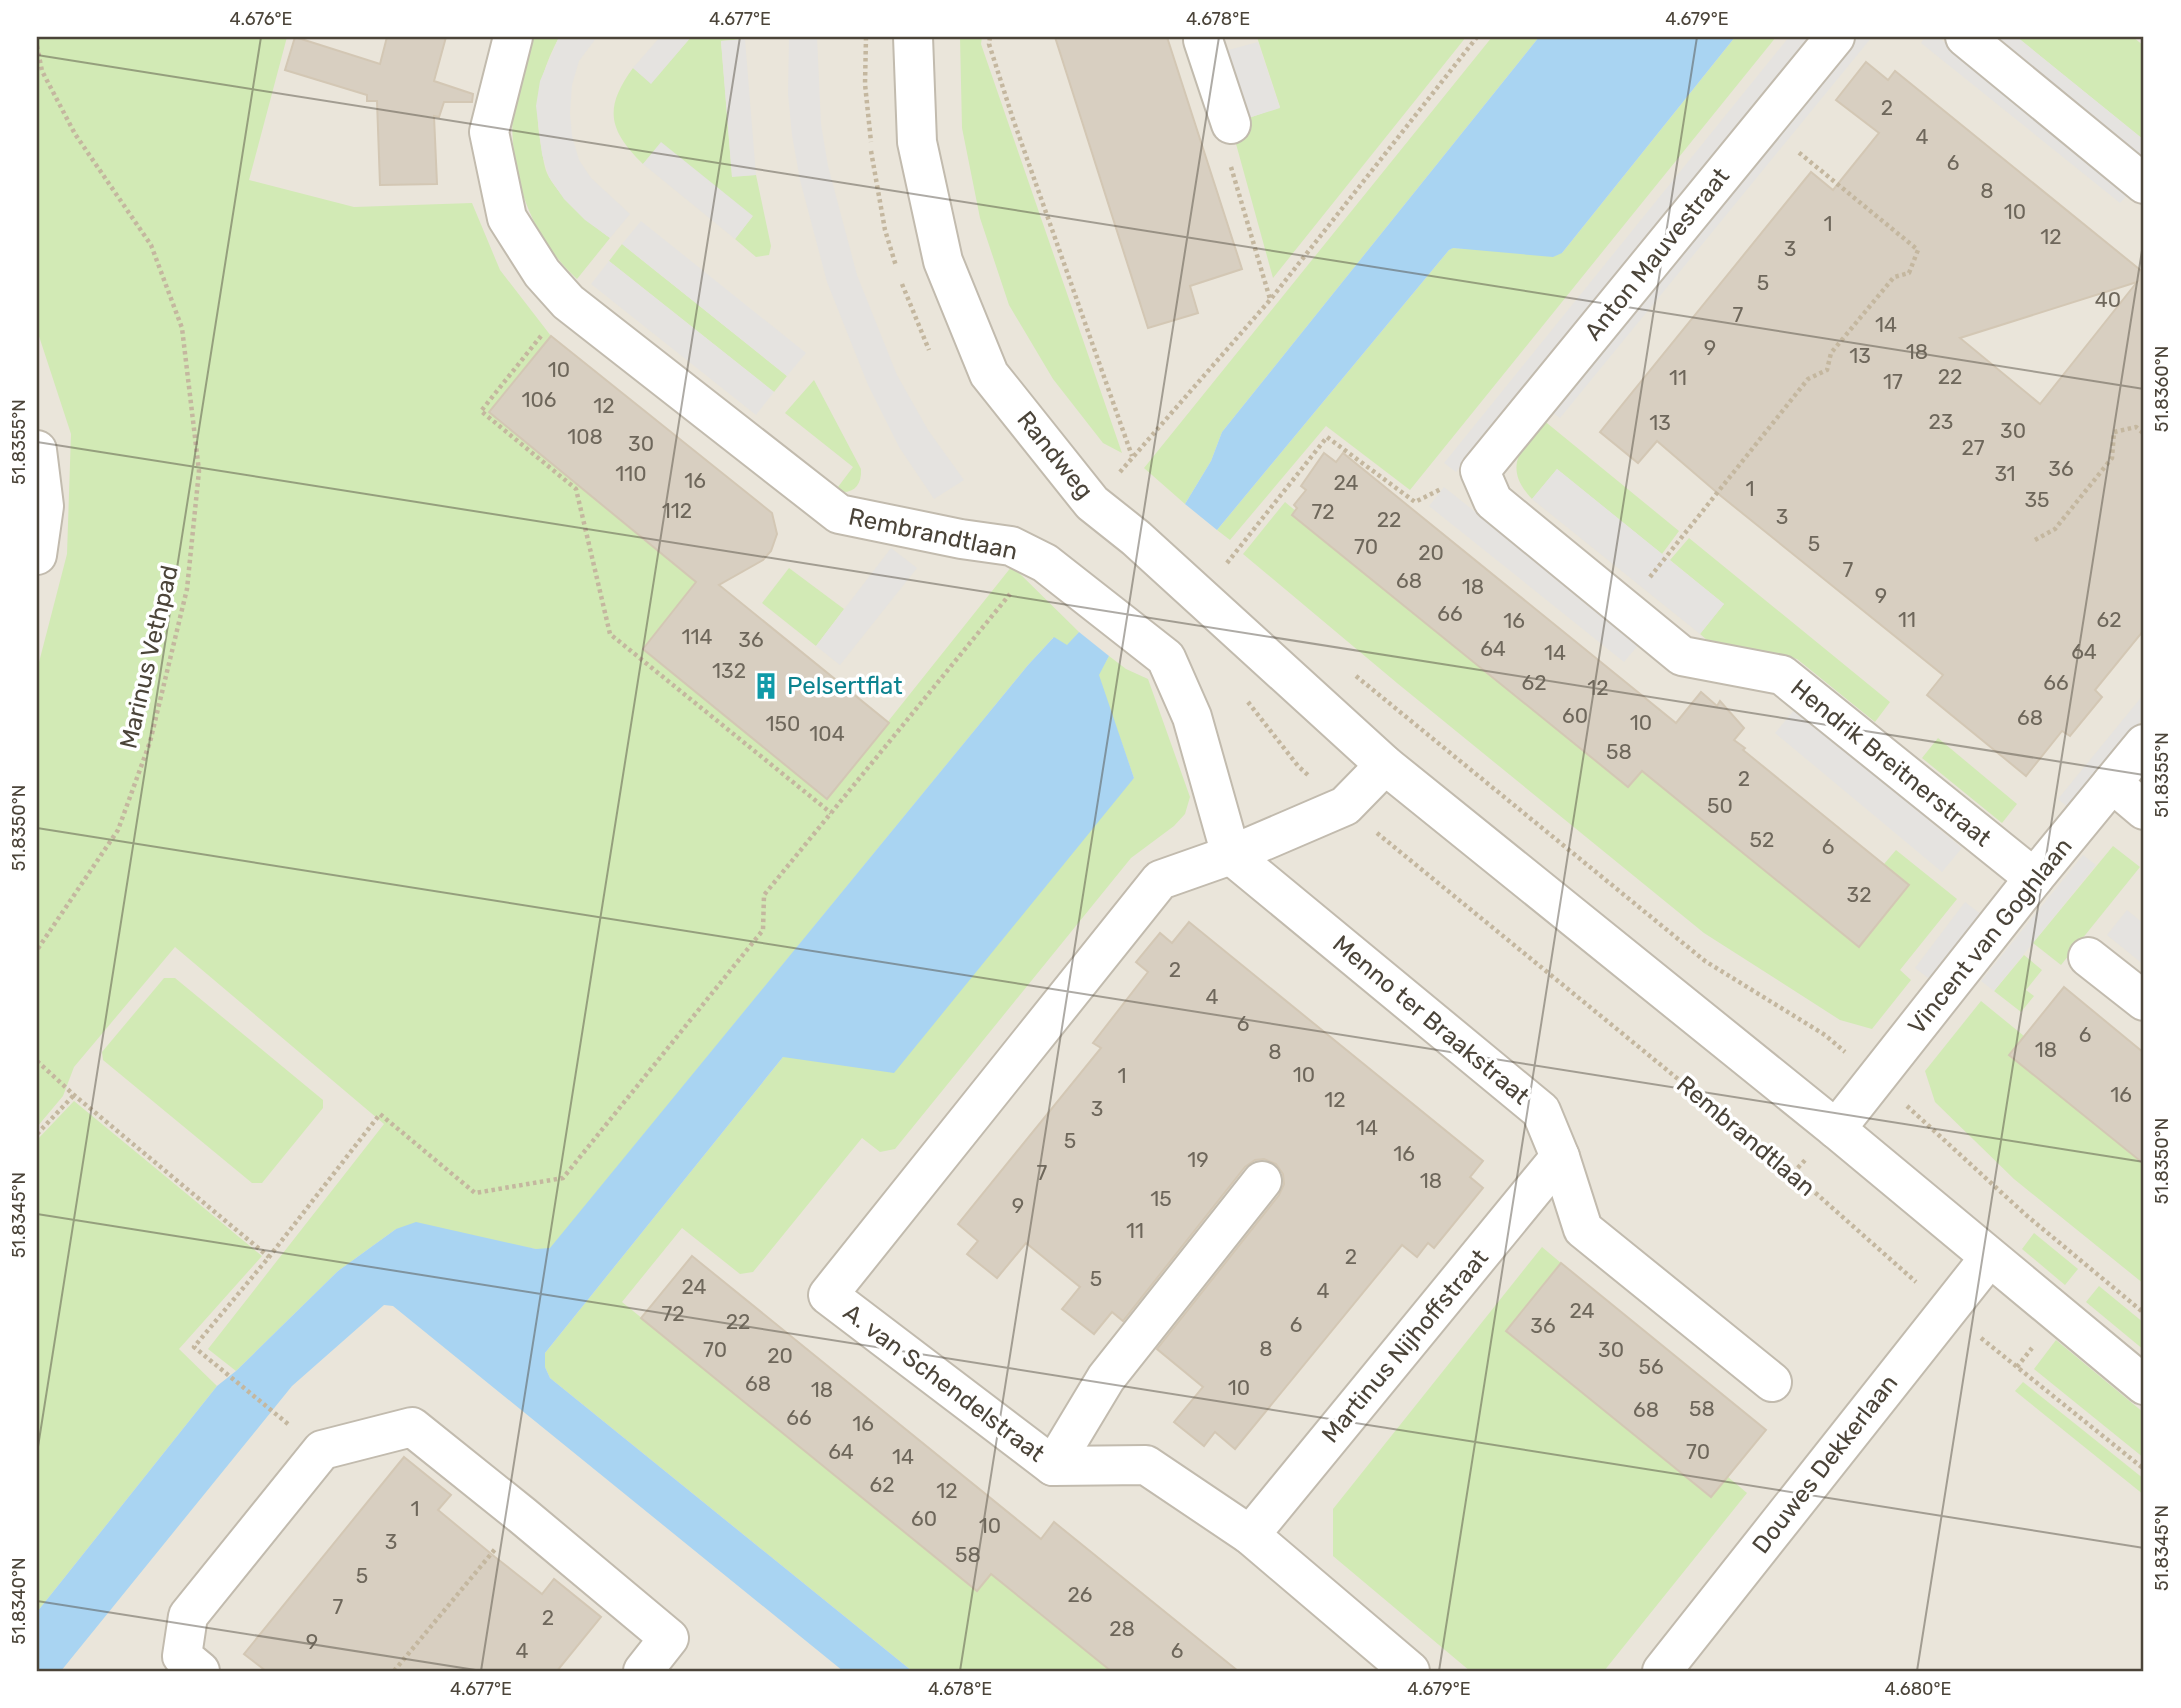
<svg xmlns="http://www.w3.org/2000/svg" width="2181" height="1708" viewBox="0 0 2181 1708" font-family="Rubik,sans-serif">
<rect width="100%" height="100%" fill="#f6f3ec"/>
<!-- residential -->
<polygon fill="#eae5da" points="37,37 2144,37 2144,1671 37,1671 37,521 52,482 37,420"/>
<!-- green -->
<g fill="#d2eab5">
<polygon points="37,37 287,37 249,180 354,207 472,203 500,270 551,336 489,412 697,582 827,798 1012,566 1079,632 1067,646 1053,638 1028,665 550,1249 536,1249 396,1229 338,1271 236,1371 208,1349 384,1124 175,947 74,1067 63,1096 37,1127 37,670 67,554 71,434 37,330"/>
<path d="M527,37H559C539,76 533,102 541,146C543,156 544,169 549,177C561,199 591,224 610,238L577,279C529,235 508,171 513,106C514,83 522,59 527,37Z"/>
<path d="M691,37H744L745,39L721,41L732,176L756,175L771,246L769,255L756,257L735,239L752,217L661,143L643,164C609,130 603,109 633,68L651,83Z"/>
<polygon points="960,37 982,37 981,44 1122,453 1103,443 1053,379 1009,305 980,218 962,128"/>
<polygon points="1257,37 1466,37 1273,278 1233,133 1246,119 1280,107"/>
<polygon points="1492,37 1539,37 1222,432 1211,461 1185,504 1144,468"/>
<polygon points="1735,37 1776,37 1410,490 1326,426 1230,540 1217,530 1449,250 1452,248 1562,253"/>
<polygon points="2017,37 2133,37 2144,46 2144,140"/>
<polygon points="622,244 787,376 774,392 609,261"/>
<path d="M814,380L861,469C862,487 852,495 835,491L853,467L785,413Z"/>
<path d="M1542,419L1679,531L1662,554L1557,469L1532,499C1502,467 1521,450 1542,419Z"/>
<polygon points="1285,502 1628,787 1663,745 1690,810 1859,947 1909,885 1884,864 1896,850 1957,899 1900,970 1911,980 1872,1029 1840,1020 1704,933 1397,683 1243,554"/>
<polygon points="1689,538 1890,702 1875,722 1797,659 1707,640 1700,634 1724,604 1670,560"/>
<polygon points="789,568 844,609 816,646 762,603"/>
<polygon points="1109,656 1126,669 1148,679 1190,797 1185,814 1174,826 1131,858 895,1149 880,1152 862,1138 753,1272 740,1274 682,1228 622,1302 977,1590 1012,1548 1082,1558 1038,1613 1111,1671 912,1671 550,1378 545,1367 545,1353 783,1057 1134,778 1098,675"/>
<polygon points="1938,738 2017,804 2002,823 1922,758"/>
<polygon points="2113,846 2140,867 2061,965 2033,943"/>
<polygon points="2024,955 2042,970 2026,990 2034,996 2021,1012 1994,991"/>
<polygon points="164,978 175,978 323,1100 323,1108 262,1183 252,1183 103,1060 102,1052"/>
<polygon points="1981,1001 2024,1036 2010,1055 2144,1164 2144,1284 2014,1179 1935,1102 1925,1071"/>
<polygon points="74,1101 262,1256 179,1349 217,1386 37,1612 37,1140"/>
<polygon points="2034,1233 2078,1269 2065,1285 2022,1249"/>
<polygon points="1542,1247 1561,1263 1507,1331 1710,1497 1728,1477 1747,1493 1604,1671 1470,1671 1333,1556 1333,1509"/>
<polygon points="2099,1286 2144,1323 2144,1350 2086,1302"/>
<polygon points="2056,1340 2144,1413 2144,1458 2034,1369"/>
<polygon points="2023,1382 2144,1479 2144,1495 2015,1391"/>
</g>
<!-- parking -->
<g fill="#e5e3e0">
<polygon points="559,37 597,37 579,61 572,85 570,113 572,136 579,160 591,178 630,214 610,238 585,220 564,199 549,177 542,154 536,106 540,81"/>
<polygon points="660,37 691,37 651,84 633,68"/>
<polygon points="789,37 817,37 821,124 828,166 857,275 897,375 928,430 964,480 934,499 899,447 868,385 827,282 800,180 792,135 788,94"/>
<polygon points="1186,37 1225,51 1258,42 1280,108 1210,130 1185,42"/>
<polygon points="1789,37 1809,37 1456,472 1444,463"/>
<polygon points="1855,37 1872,37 1560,418 1549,410"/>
<polygon points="1925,37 1938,37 2130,192 2120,203 1921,43"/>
<polygon points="1993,37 2017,37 2144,140 2144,159"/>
<polygon points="745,39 756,175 732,177 721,41"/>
<polygon points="661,142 753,216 735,239 643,164"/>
<polygon points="641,221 806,353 787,376 622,244"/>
<polygon points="609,261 774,392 756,415 591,284"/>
<polygon points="1557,469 1724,604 1700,634 1532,499"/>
<polygon points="1444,487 1640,643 1624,662 1429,506"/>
<polygon points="891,548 917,568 840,665 816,646"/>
<polygon points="2144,694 2144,717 2069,808 2058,799"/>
<polygon points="1795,709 1962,848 1942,872 1775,733"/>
<polygon points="2083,855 2096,865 1994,991 1981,981"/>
<polygon points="1965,902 1982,915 1931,980 1915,968"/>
<polygon points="2127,910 2144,924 2144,965 2107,935"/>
</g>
<!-- water -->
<g fill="#a9d4f2">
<polygon points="1539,37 1735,37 1562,253 1553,257 1453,248 1449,250 1217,530 1185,504 1211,461 1222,432"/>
<polygon points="1079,632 1109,656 1099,675 1134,778 894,1073 783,1057 545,1353 545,1367 550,1378 912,1671 843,1671 393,1306 384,1305 292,1386 61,1671 37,1671 37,1612 217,1386 236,1371 338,1271 396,1229 416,1222 536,1249 550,1248 1028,665 1054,637 1067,645"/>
</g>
<!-- building -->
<g fill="#d8cfc1" stroke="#d3c7b4" stroke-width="2" fill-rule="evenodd">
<polygon points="295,37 380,64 387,37 446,37 434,81 473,94 472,102 444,102 439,117 434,116 437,184 380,185 377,101 367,101 367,95 285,70"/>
<polygon points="1055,37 1167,37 1242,269 1190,286 1198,313 1148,328"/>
<path d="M1866,62L1888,80L1895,71L2144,273V630L2095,690L2102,697L2070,736L2062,731L2026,776L1927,695L1943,675L1721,496L1657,441L1638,463L1600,432L1811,172L1833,190L1879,133L1836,100ZM2137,282L2040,404L1960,338Z"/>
<polygon points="551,336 772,513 777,534 771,551 763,560 719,585 889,723 827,799 643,649 696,582 489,412"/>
<polygon points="1324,453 1336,462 1343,453 1676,723 1701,692 1717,706 1720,701 1744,728 1734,740 1745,748 1743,750 1909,885 1859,947 1642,771 1628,787 1292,515 1297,508 1294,505 1306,490 1301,486"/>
<polygon points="1189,922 1483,1161 1470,1177 1483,1188 1434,1248 1428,1243 1417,1257 1402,1245 1235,1449 1215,1432 1204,1446 1174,1422 1203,1387 1157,1349 1279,1195 1284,1184 1283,1174 1276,1164 1264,1159 1255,1160 1245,1167 1123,1321 1112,1312 1094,1334 1062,1309 1080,1287 1026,1243 997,1278 967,1254 978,1241 958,1224 1101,1048 1093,1043 1148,972 1136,962 1160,933 1172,943"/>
<polygon points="2064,987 2144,1053 2144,1164 2009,1055"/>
<polygon points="692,1256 1041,1539 1054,1522 1238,1671 1111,1671 991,1574 977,1591 641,1318"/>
<polygon points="1561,1263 1766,1430 1711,1497 1506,1331"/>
<polygon points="404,1457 451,1495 438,1510 495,1557 542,1594 554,1579 601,1617 557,1671 266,1671 244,1654"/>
</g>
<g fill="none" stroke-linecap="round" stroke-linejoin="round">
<defs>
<g id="minor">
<polyline points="513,37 489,132 507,218 542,273 568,302 839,514 961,539 1011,546 1045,563 1166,658 1192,717 1231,855 1541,1111 1560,1157 1583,1229 1772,1382"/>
<polyline points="913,37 917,142 943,261 989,374 1092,503 1136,538 1385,765 1836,1129 2144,1385"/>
<polyline points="1204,37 1203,40 1231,124"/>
<polyline points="1835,37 1480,471 1493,501 1682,656 1782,675 2034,878"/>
<polyline points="1965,37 2144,184"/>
<polyline points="37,450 44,506 37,555"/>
<polyline points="1385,765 1345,806 1231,855 1160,880 828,1295 1053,1466 1146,1465 1250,1535 1410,1671"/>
<polyline points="2112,783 2144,810"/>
<polyline points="2088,957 2144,1001"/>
<polyline points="1836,1129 2034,878 2144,744"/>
<polyline points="1053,1466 1106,1378 1262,1181"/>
<polyline points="1250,1535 1560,1157"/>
<polyline points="200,1671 182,1656 188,1616 322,1450 412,1427 523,1516 669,1638 643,1671"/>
<polyline points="1662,1671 1989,1258"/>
</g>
</defs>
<!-- minor casing -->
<use href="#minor" stroke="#c2bbae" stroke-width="42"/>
<!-- path -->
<g stroke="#c4b79f" stroke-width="4.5" stroke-dasharray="3.5 3.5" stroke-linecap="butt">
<polyline points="866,37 865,84 871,142"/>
<polyline points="990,37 989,44 1013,119 1132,456"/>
<polyline points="37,46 42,71 75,134 151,245 182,328 199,471 187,589 150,742 118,830 37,950"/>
<polyline points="871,151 885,230 896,266"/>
<polyline points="1231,167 1270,299"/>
<polyline points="902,284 929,350"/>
<polyline points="541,336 481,411 576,489 610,634 831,813"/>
<polyline points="1120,472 1270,300 1477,37"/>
<polyline points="2035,540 2055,529 2112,458 2114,432 2136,427 2144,434"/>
<polyline points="1227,563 1327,437 1415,502 1441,489"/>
<polyline points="1650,577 1808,379 1827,370 1831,353 1894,277 1909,273 1918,250 1797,151"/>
<polyline points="1356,676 1705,961 1825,1035 1845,1052"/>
<polyline points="1248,702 1298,766 1309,776"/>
<polyline points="1377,833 1793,1173 1916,1282"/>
<polyline points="37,1061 74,1095 269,1257"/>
<polyline points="1907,1106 2026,1215 2144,1313"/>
<polyline points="37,1134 74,1095"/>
<polyline points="1793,1173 1807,1158"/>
<polyline points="1981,1338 2144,1469"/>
<polyline points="2017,1367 2032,1348"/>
<polyline points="288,1424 194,1347 269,1257 380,1114 475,1193 563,1178 763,930 764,895 1010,594"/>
<polyline points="394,1671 496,1548"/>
</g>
<!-- minor -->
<use href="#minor" stroke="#fff" stroke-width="38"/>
</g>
<!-- ticks -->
<path fill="none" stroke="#4b4439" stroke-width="2" stroke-opacity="0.45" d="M37,55L2144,389M37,442L2144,775M37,828L2144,1162M37,1214L2144,1548M37,1453L261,37M37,1601L482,1671M481,1671L740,37M960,1671L1219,37M1439,1671L1697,37M1917,1671L2144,238"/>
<!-- icons -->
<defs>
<symbol id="building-bare" viewBox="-9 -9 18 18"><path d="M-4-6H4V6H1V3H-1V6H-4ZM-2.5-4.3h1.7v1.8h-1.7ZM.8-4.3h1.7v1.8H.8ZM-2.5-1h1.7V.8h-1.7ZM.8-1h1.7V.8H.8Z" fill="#0f9aa8" stroke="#fff" stroke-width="2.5" paint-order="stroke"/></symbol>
</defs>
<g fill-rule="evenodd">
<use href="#building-bare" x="747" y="667" width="38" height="38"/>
</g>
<g text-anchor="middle" stroke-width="7" stroke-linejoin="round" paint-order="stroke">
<!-- number labels -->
<g font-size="21" fill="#6e675b">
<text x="1887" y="115">2</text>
<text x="1922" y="144">4</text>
<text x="1953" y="170">6</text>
<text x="1987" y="198">8</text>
<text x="2015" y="219">10</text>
<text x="1828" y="231">1</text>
<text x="2051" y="244">12</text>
<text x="1790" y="256">3</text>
<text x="1763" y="290">5</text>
<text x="2108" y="307">40</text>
<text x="1738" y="322">7</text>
<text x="1886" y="332">14</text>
<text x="1710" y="355">9</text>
<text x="1917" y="359">18</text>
<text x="1860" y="363">13</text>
<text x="559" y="377">10</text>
<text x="1950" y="384">22</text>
<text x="1678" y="385">11</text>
<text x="1893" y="389">17</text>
<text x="539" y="407">106</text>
<text x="604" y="413">12</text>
<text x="1941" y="429">23</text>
<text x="1660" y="430">13</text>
<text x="2013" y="438">30</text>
<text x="585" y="444">108</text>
<text x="641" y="451">30</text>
<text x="1973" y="455">27</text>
<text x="2061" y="476">36</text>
<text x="631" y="481">110</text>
<text x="2005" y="481">31</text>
<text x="695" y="488">16</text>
<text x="1346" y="490">24</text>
<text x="1750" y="496">1</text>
<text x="2037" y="507">35</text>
<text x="677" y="518">112</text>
<text x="1323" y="519">72</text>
<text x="1782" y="524">3</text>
<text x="1389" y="527">22</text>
<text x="1814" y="551">5</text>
<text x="1366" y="554">70</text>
<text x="1431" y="560">20</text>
<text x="1848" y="577">7</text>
<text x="1409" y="588">68</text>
<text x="1473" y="594">18</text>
<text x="1881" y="603">9</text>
<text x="1450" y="621">66</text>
<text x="1907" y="627">11</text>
<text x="2109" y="627">62</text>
<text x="1514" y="628">16</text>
<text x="697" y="644">114</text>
<text x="751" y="647">36</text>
<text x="1493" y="656">64</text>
<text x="2084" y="659">64</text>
<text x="1555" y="660">14</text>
<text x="729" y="678">132</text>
<text x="1534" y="690">62</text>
<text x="2056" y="690">66</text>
<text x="1598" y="695">12</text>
<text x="1575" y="723">60</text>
<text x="2030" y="725">68</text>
<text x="1641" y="730">10</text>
<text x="783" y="731">150</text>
<text x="827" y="741">104</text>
<text x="1619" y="759">58</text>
<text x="1744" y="786">2</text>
<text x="1720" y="813">50</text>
<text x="1762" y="847">52</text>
<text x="1828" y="854">6</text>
<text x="1859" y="902">32</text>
<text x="1175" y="977">2</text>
<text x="1212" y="1004">4</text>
<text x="1243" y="1031">6</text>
<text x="2085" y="1042">6</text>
<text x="2046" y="1057">18</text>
<text x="1275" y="1059">8</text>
<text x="1304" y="1082">10</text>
<text x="1122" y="1083">1</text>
<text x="2121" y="1102">16</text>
<text x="1335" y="1107">12</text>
<text x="1097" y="1116">3</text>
<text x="1367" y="1135">14</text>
<text x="1070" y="1148">5</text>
<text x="1404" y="1161">16</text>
<text x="1198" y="1167">19</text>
<text x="1042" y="1180">7</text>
<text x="1431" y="1188">18</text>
<text x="1161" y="1206">15</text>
<text x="1018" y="1213">9</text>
<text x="1135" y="1238">11</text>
<text x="1351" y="1264">2</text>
<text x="1096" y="1286">5</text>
<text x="694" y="1294">24</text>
<text x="1323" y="1298">4</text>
<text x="1582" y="1318">24</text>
<text x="673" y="1321">72</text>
<text x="738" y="1329">22</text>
<text x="1296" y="1332">6</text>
<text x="1543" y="1333">36</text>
<text x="1266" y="1356">8</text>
<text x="715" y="1357">70</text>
<text x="1611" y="1357">30</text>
<text x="780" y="1363">20</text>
<text x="1651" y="1374">56</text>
<text x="758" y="1391">68</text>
<text x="1239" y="1395">10</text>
<text x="822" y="1397">18</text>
<text x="1702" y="1416">58</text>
<text x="1646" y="1417">68</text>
<text x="799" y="1425">66</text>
<text x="863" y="1431">16</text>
<text x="841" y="1459">64</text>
<text x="1698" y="1459">70</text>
<text x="903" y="1464">14</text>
<text x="882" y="1492">62</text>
<text x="947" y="1498">12</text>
<text x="415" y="1516">1</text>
<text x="924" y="1526">60</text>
<text x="990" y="1533">10</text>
<text x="391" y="1549">3</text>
<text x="968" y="1562">58</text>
<text x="362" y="1583">5</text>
<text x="1080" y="1602">26</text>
<text x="338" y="1614">7</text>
<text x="548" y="1625">2</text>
<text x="1122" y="1636">28</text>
<text x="312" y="1649">9</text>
<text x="522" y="1658">4</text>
<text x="1177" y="1658">6</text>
</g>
<!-- street labels -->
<g font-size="24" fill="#4b4439" stroke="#fff">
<text transform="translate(1657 254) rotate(-51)" y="8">Anton Mauvestraat</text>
<text transform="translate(1055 455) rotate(51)" y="8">Randweg</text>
<text transform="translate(933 534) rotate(12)" y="8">Rembrandtlaan</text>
<text transform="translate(149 657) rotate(-77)" y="8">Marinus Vethpad</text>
<text transform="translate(1891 763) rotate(39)" y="8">Hendrik Breitnerstraat</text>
<text transform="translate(1990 936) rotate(-51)" y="8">Vincent van Goghlaan</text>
<text transform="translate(1431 1020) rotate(40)" y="8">Menno ter Braakstraat</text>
<text transform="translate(1746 1136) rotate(40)" y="8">Rembrandtlaan</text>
<text transform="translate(1405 1346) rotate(-50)" y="8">Martinus Nijhoffstraat</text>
<text transform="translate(944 1383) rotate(37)" y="8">A. van Schendelstraat</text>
<text transform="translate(1825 1464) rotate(-52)" y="8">Douwes Dekkerlaan</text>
</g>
<!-- culture labels -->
<g font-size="24" fill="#0d838f" stroke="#fff" text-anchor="start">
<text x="787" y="694">Pelsertflat</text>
</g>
</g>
<!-- border -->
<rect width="2181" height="1708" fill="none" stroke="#ffffff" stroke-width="77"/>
<rect x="38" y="38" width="2104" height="1632" fill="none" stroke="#4b4439" stroke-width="2.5"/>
<g font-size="18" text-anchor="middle" fill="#4b4439">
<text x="261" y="25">4.676°E</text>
<text x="740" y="25">4.677°E</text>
<text x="1218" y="25">4.678°E</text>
<text x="1697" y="25">4.679°E</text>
<text transform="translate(2162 389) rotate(-90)" y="6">51.8360°N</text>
<text transform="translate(19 442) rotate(-90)" y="6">51.8355°N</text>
<text transform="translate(2162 775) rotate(-90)" y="6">51.8355°N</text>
<text transform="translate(19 828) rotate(-90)" y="6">51.8350°N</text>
<text transform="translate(2162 1161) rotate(-90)" y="6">51.8350°N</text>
<text transform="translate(19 1215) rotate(-90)" y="6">51.8345°N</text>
<text transform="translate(2162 1548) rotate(-90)" y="6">51.8345°N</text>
<text transform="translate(19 1601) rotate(-90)" y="6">51.8340°N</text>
<text x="481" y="1695">4.677°E</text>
<text x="960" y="1695">4.678°E</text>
<text x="1439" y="1695">4.679°E</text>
<text x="1918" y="1695">4.680°E</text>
</g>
</svg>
